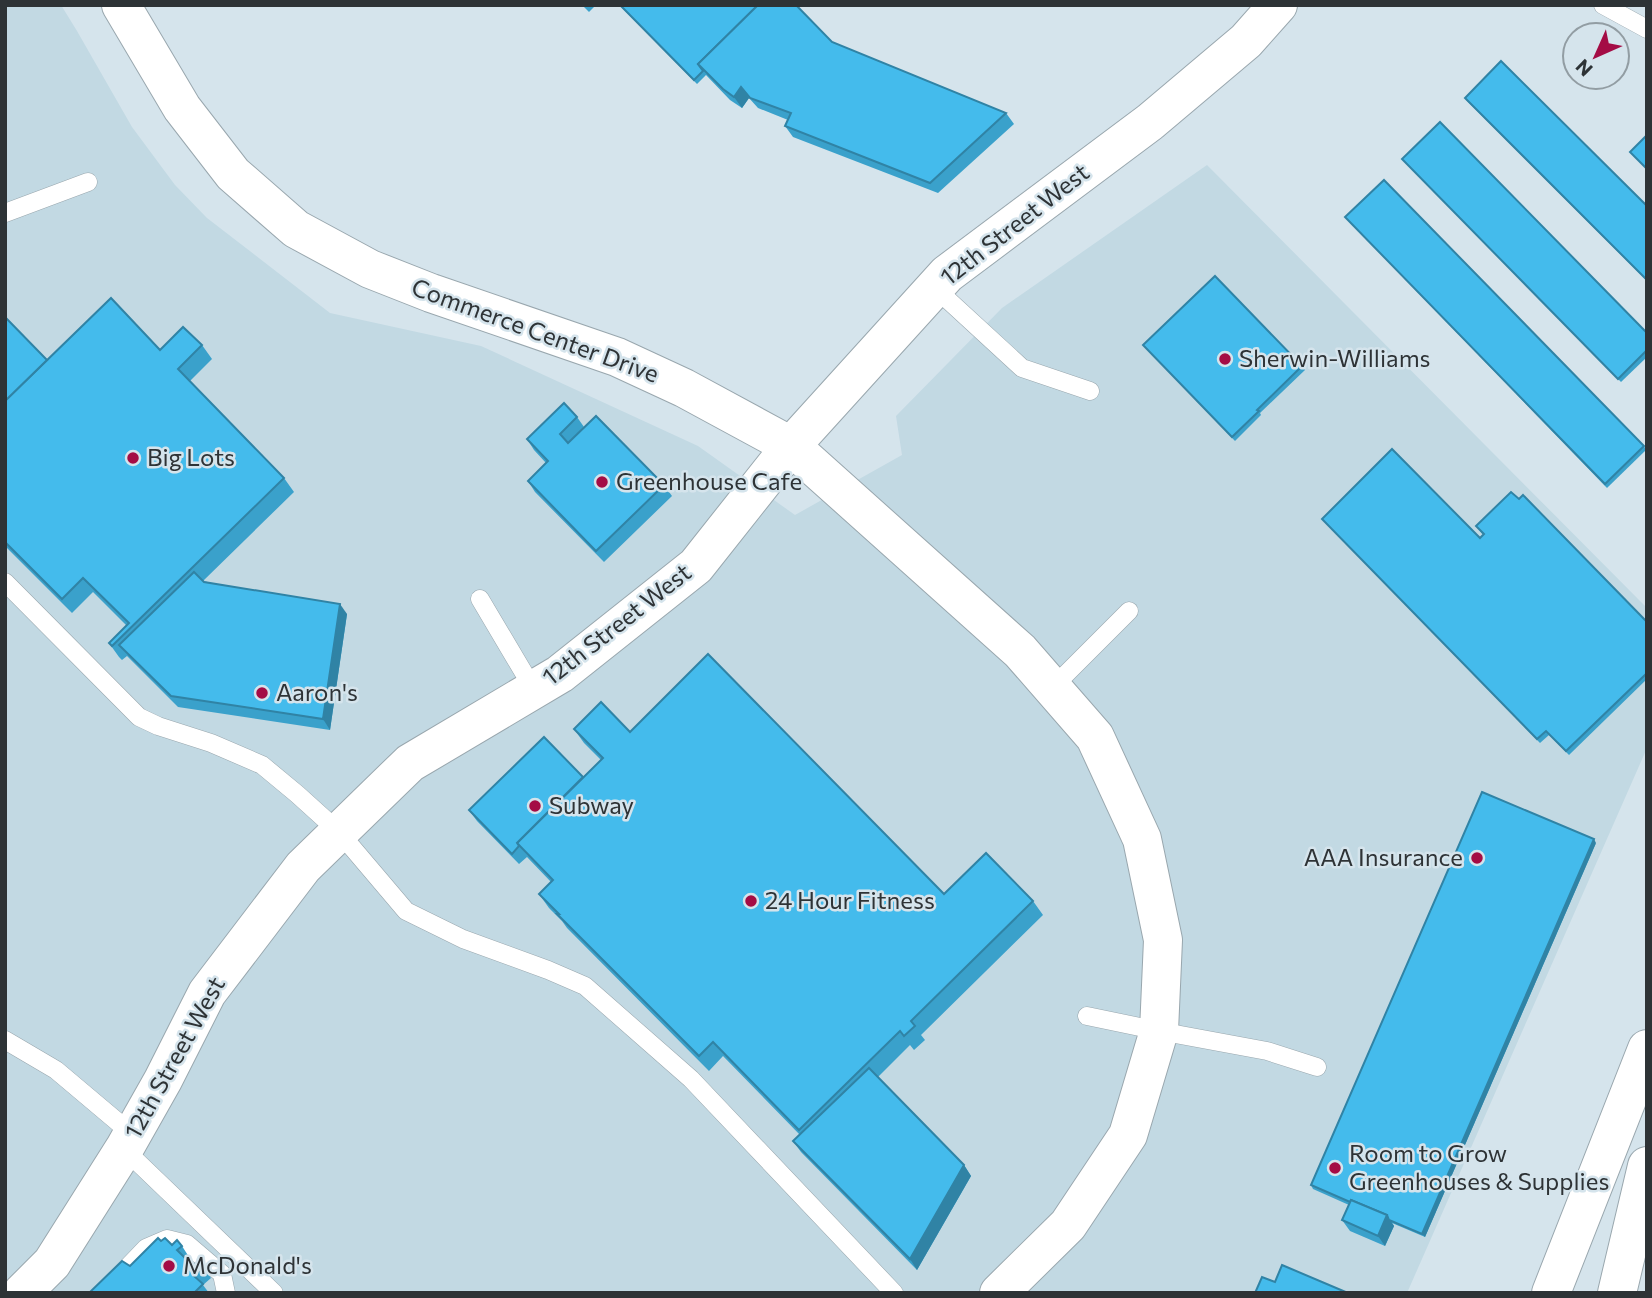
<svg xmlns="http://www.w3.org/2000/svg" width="1652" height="1298" viewBox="0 0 1652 1298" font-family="Commissioner,sans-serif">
<rect width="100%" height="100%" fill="#d5e4ec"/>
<!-- built -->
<polygon fill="#c2d9e3" points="5,5 61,5 77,31 132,127 175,185 207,218 330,313 481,346 698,446 795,515 902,455 896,416 1002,308 1207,165 1647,608 1647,748 1407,1293 5,1293"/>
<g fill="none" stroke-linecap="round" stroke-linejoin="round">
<defs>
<g id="lane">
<polyline points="1603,5 1647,29"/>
<polyline points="5,213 88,182"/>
<polyline points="935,288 1022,368 1090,391"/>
<polyline points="5,582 139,717 158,726 211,743 262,765 297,794 339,832 406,911 463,939 548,970 585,986 691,1079 894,1293"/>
<polyline points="480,599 534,690"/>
<polyline points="1052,688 1129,611"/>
<polyline points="1087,1016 1159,1031 1267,1051 1317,1067"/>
<polyline points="5,1040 56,1070 132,1134"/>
<polyline points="124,1149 274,1293"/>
<polyline points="103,1293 146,1248 167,1239 187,1244 222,1274 226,1293"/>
</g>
<g id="secondary">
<polyline points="121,5 182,108 233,174 296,229 370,269 431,293 617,357 684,388 791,446 1020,651 1095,737 1142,839 1163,940 1159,1031 1128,1135 1068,1225 999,1293"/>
<polyline points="22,1293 52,1263 124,1149 163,1080 207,993 303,867 410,763 560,674 696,566 791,446 947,274 1150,122 1246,41 1278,5"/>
</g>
<g id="highway">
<polyline points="1551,1293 1647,1049"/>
<polyline points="1617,1293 1647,1166"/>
</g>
</defs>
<!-- lane casing -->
<use href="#lane" stroke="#99a7ae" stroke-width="19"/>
<!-- secondary casing -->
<use href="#secondary" stroke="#99a7ae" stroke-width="40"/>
<!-- highway casing -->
<use href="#highway" stroke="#99a7ae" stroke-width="40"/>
<!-- lane -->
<use href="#lane" stroke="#fff" stroke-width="18"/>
<!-- secondary -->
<use href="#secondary" stroke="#fff" stroke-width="38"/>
<!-- highway -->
<use href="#highway" stroke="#fff" stroke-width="38"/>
</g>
<!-- wall -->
<g fill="#3aa1cb">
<polygon points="582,5 596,5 589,12"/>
<polygon points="619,5 796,5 832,42 1006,113 1014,124 938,193 793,137 785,126 788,120 758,108 749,98 742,108 730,100 706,75 697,84"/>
<polygon points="1465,98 1647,206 1647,281 1467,101"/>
<polygon points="1402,159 1647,333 1647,357 1621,382"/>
<polygon points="1345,217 1644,446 1646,450 1607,488"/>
<polygon points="5,317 47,360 202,345 212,359 190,381 284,478 294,492 203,581 347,614 330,730 178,707 127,656 122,660 119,657 109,643 127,626 93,592 72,613 5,546"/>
<polygon points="1143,345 1302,366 1305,370 1260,413 1261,415 1235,441"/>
<polygon points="577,417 584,427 664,485 672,496 604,562 535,492 528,481 546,463 534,450 527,439"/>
<polygon points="1322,519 1480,538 1483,535 1476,526 1647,622 1647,679 1569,755 1549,735 1540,743"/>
<polygon points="574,729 630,732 944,894 1033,901 1043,915 921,1035 925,1040 914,1050 910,1045 878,1077 964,1165 971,1176 917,1270 801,1152 793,1141 800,1135 723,1056 709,1071 567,928 562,921 549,908 539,894 551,882 527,857 519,864 477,821 469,810 583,777 601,760 584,743"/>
<polygon points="1596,843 1425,1237 1392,1223 1394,1226 1385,1246 1350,1231 1342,1220 1349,1205 1313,1189 1311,1185"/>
<polygon points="161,1241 172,1245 182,1246 189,1257 186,1260 193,1266 203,1267 211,1278 203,1285 209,1293 89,1293 130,1266"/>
</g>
<!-- shaded-wall -->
<g fill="#3083a5">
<polygon points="741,87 749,98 742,108 734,97"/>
<polygon points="340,604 347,614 330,730 323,719"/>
<polygon points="1594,839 1596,843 1425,1237 1422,1234"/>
<polygon points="964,1165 971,1176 917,1270 910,1259"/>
<polygon points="1387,1215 1394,1226 1385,1246 1378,1236"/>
</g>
<!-- building -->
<g fill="#44bbec" stroke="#3083a5" stroke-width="2">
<polygon points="620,5 758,5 698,64 703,71 694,80"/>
<polygon points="758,5 796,5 832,42 1006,113 930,183 785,126 791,113 750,98 741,87 734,97 723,89 698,64"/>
<polygon points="1501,61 1647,206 1647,280 1465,98"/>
<polygon points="1440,122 1647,333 1647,350 1618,379 1402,159"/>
<polygon points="1647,135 1647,169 1630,152"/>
<polygon points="1384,180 1644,446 1605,484 1345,217"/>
<polygon points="1215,276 1302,366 1257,410 1259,411 1232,437 1143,345"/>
<polygon points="111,298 160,350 183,327 202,345 178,369 284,478 112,646 109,643 129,623 83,578 62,599 5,542 5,401"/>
<polygon points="5,317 47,360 5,401"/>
<polygon points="564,403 577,417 560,434 568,443 596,416 664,485 596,551 528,481 548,461 527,439"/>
<polygon points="1392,449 1480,538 1484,534 1476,526 1511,492 1519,499 1523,495 1647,622 1647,673 1566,751 1546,731 1537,739 1322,519"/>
<polygon points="194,572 204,582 340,604 323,719 171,696 119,645"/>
<polygon points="708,654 944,894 986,853 1033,901 911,1021 915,1026 904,1036 900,1031 799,1130 713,1042 699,1056 557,914 559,914 539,894 553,880 517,843 603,758 574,729 601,702 630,732"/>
<polygon points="544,737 583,777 517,843 519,846 512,854 469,810"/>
<polygon points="1482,792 1594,839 1422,1234 1389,1220 1387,1215 1351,1200 1350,1202 1311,1185"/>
<polygon points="869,1068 964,1165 910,1259 793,1141"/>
<polygon points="1351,1200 1387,1215 1378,1236 1342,1220"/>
<polygon points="158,1238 161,1241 165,1238 172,1245 177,1240 182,1246 177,1250 193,1266 198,1262 203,1267 194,1276 203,1284 194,1293 89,1293 122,1261 130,1266"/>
<polygon points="1282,1265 1348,1293 1255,1293 1262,1277 1275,1282"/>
</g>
<!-- markers -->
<g fill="#a40c45" stroke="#d5e4ec" stroke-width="2.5">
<circle cx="1225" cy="359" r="7"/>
<circle cx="133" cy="458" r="7"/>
<circle cx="602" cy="482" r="7"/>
<circle cx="262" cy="693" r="7"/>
<circle cx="535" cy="806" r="7"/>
<circle cx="1477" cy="858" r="7"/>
<circle cx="751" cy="901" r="7"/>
<circle cx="1335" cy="1168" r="7"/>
<circle cx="169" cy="1266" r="7"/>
</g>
<g text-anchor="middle" stroke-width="5" stroke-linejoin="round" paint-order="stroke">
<!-- street labels -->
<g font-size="24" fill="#2e3336" stroke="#d5e4ec">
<text transform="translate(1015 225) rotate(-38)" y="8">12th Street West</text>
<text transform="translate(535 331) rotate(20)" y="8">Commerce Center Drive</text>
<text transform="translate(617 625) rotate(-38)" y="8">12th Street West</text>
<text transform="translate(175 1058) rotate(-61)" y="8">12th Street West</text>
</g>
<!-- poi labels -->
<g font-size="24" fill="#2e3336" stroke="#d5e4ec" text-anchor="start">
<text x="1239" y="367">Sherwin-Williams</text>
<text x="147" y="466">Big Lots</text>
<text x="616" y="490">Greenhouse Cafe</text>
<text x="276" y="701">Aaron's</text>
<text x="549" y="814">Subway</text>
<text x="1463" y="866" text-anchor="end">AAA Insurance</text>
<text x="765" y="909">24 Hour Fitness</text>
<text x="1349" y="1162">Room to Grow<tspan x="1349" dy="28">Greenhouses &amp; Supplies</tspan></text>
<text x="183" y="1274">McDonald's</text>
</g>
</g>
<!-- border -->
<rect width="1652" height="1298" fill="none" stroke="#2e3336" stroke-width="14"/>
<!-- north arrow -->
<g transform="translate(1596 56) rotate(225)"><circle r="33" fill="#d5e4ec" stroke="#929da3" stroke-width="2"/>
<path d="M0-5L12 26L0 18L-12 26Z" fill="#a40c45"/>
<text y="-10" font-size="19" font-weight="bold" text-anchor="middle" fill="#2e3336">N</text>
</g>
</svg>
